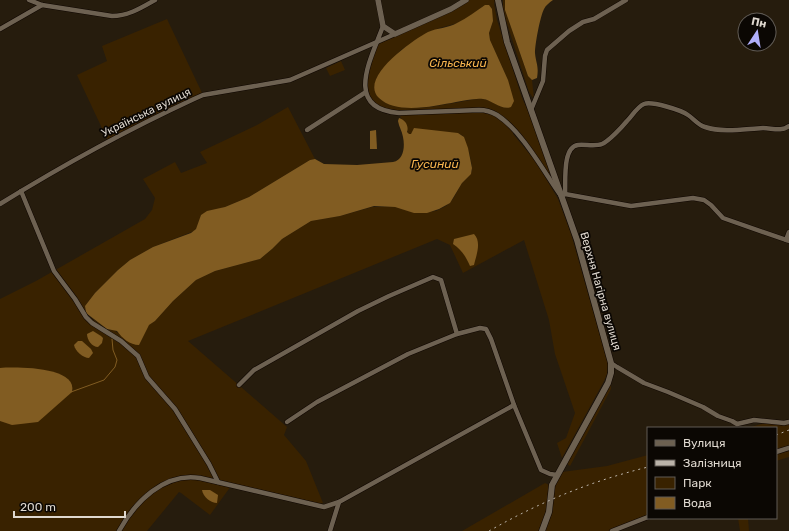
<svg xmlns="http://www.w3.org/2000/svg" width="789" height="531" viewBox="0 0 789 531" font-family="Rubik,sans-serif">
<rect width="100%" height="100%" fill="#261c0d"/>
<!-- green -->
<g fill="#392200" fill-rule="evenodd">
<path d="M466,0H495L494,4L497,20L522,98L528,111L552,177L550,178L514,130L513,134L536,162L558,199L571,234L608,364L607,374L604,381L562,458L557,443L566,438L575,413L555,354L549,320L524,240L463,273L450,245L437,239L188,341L287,427L284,435L306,461L323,503L317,505L231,486L210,515L181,493L179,492L147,531H0V299L36,281L145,219L152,210L155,198L143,179L175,162L181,173L207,163L200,152L257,125L288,107L315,159L310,160L249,197L225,207L201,215L198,226L194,231L153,247L130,260L118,270L95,293L85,306V310L87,315L108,330H114L118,333L146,329L149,325L155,321L173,301L196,280L215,271L260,259L272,249L282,239L311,221L340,216L372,207H395L419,213L436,211L446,206L453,199L462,183L469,176L472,171V166L469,152L463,136L460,134L448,132L408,134C407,124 401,121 399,113L375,106L365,85L377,43ZM483,6L493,21L489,33L490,40L508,80V108C498,107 490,98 479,99C473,99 466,101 460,102C435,106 401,115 379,98L381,71L402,49L439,28L458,23L478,11Z"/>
<polygon points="503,0 505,0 505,10 528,76 532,80 534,99 529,92 503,11"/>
<polygon points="167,19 203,95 108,141 77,75 107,61 102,46"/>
<polygon points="341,61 345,70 330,76 326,68"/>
<polygon points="611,384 611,389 570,466 565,462 604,389"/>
<polygon points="772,421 789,423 789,457 776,461 776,428 747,428"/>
<polygon points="648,455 648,516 608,531 462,531 545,483 554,487 562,472 607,466"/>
<polygon points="738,518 748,518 749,531 740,531"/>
</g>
<!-- water -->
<g fill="#815c22">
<path d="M505,0H553C549,3 546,5 544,9C540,17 535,44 535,53C536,64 539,65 537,78L532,80L528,76L505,10Z"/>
<path d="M485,5H489L492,9L493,21L489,33L490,40L508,80L514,101L511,107C502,111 492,100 483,99C474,98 464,101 456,102C435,106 396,115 379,98C358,78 413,40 428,32C437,28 448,28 457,23C467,18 476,11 485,5Z"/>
<path d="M399,118C406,120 409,127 407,132L409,134H411L414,128L458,133L464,137L468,148L472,168L471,174L462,183L450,203L439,209L427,213H414L395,207L374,206L340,216L311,221L282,239L272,249L260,259L215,271L196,280L173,301L155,321L149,325L139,345C130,345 122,338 117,331L107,329L86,313L85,306L95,293L118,270L130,260L153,247L191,233L196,229L201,215L207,211L225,207L249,197L310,160L315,159L324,164L357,165L393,162C404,160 405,146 403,137C402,131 399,127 398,121Z"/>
<polygon points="376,130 377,149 370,149 370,131"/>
<path d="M474,234C482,242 476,256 474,265L470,266C466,257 462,250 453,244L454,239Z"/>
<path d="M93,331L101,336L103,338L102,343L98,347C92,347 87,340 87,334Z"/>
<path d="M78,341H82L91,349L93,353L89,358C83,358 75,351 74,345Z"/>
<path d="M0,368C15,367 78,366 72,392L38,422L12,425L0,421Z"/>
<path d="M202,490H210L218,495L217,503C211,503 203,497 202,490Z"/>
</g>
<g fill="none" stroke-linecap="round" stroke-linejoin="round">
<!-- stream -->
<polyline stroke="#815c22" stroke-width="1" points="71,392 104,380 115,367 117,360 113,350 112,339"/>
<defs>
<g id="minor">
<path d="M29,0L42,5L112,16C128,16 141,8 155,0"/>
<path d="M383,26C372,57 342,109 399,113L479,110C486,110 492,112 497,115C522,131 544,172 561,196L565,194L631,206L693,198L704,200L711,205L723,218L789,241"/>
<polyline points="0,29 42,5"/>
<polyline points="531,110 543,81 545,56 547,50 569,31 583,22 594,19 626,0"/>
<polyline points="307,130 366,92"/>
<polyline points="21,191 54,271 75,299 86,317 92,323 121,341 138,356 147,377 175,409 209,464 218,482"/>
<path d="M565,194C566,182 562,147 578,145C585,144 595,147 602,144C609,141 622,127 627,121C632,116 637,107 644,104C652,101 681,110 688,115C694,119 698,125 705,127C723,133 744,129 763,128C772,128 781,132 789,126"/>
<path d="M0,204C63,165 127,130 194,99L203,95L290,80L395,34"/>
<polyline points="786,240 789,232"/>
<polyline points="611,363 617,367 644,383 668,392 703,407 718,416 732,421 737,424 754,420 784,423 789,422"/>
<polyline points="239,385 254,370 358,311 389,296 433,277 441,280 457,334 480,328 486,329 491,339 514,405 541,470 550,474 557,475"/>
<polyline points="287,422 317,402 408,354 457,334"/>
<polyline points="776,452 789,448"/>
<path d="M119,531C135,502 164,472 200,478L324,507L339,502L514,405"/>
<polyline points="330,531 339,502"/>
<polyline points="612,531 648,517"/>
</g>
<polyline id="tertiary" points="378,0 383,26 395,34 451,9 466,0"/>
<polyline id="secondary" points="498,0 507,42 577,240 611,363 611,373 608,383 552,485 549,512 542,531"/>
</defs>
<!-- minor casing -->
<use href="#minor" stroke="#0f0600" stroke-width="5.5"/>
<!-- tertiary casing -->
<use href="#tertiary" stroke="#0f0600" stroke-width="6"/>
<!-- secondary casing -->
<use href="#secondary" stroke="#0f0600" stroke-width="7"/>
<!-- minor -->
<use href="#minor" stroke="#6d6151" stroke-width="4.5"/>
<!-- tertiary -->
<use href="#tertiary" stroke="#6d6151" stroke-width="5.5"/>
<!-- secondary -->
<use href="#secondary" stroke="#6d6151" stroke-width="6"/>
<!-- rail -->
<g stroke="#bbb3a9" stroke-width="1" stroke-dasharray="2 4" stroke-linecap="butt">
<polyline points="776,435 789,430"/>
<path d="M489,531C542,501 589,482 648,467"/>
</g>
</g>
<g text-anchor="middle" stroke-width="3.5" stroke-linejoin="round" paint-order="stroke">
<!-- street labels -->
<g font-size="11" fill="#dfd8cf" stroke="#0b0703">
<text transform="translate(146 112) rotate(-26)" y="4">Українська вулиця</text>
<text transform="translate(601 291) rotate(74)" y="4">Верхня Нагірна вулиця</text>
</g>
<!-- water labels -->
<g font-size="12" font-style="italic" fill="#f8b54e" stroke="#0b0703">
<text x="458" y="67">Сільський</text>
<text x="435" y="168">Гусиний</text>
</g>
</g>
<!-- legend -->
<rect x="647" y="427" width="130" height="92" fill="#0b0703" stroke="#605b55"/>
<rect x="655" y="440" width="20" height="6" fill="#6d6151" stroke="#605b55"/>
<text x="683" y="447" font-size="12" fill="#dfd8cf">Вулиця</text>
<rect x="655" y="460" width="20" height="6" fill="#bbb3a9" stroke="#605b55"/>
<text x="683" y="467" font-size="12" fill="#dfd8cf">Залізниця</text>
<rect x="655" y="477" width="20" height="12" fill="#392200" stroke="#605b55"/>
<text x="683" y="487" font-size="12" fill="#dfd8cf">Парк</text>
<rect x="655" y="497" width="20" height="12" fill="#815c22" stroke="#605b55"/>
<text x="683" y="507" font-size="12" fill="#dfd8cf">Вода</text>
<!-- north arrow -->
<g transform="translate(757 32) rotate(12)"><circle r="19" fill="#0b0703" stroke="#605b55"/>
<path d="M0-3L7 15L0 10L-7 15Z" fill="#afaefa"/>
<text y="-6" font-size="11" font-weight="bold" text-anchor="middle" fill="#dfd8cf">Пн</text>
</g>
<!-- scale -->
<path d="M14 511v6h111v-6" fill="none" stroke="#dfd8cf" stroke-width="2"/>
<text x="20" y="511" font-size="12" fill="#dfd8cf" stroke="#0b0703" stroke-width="3" paint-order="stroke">200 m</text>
</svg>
